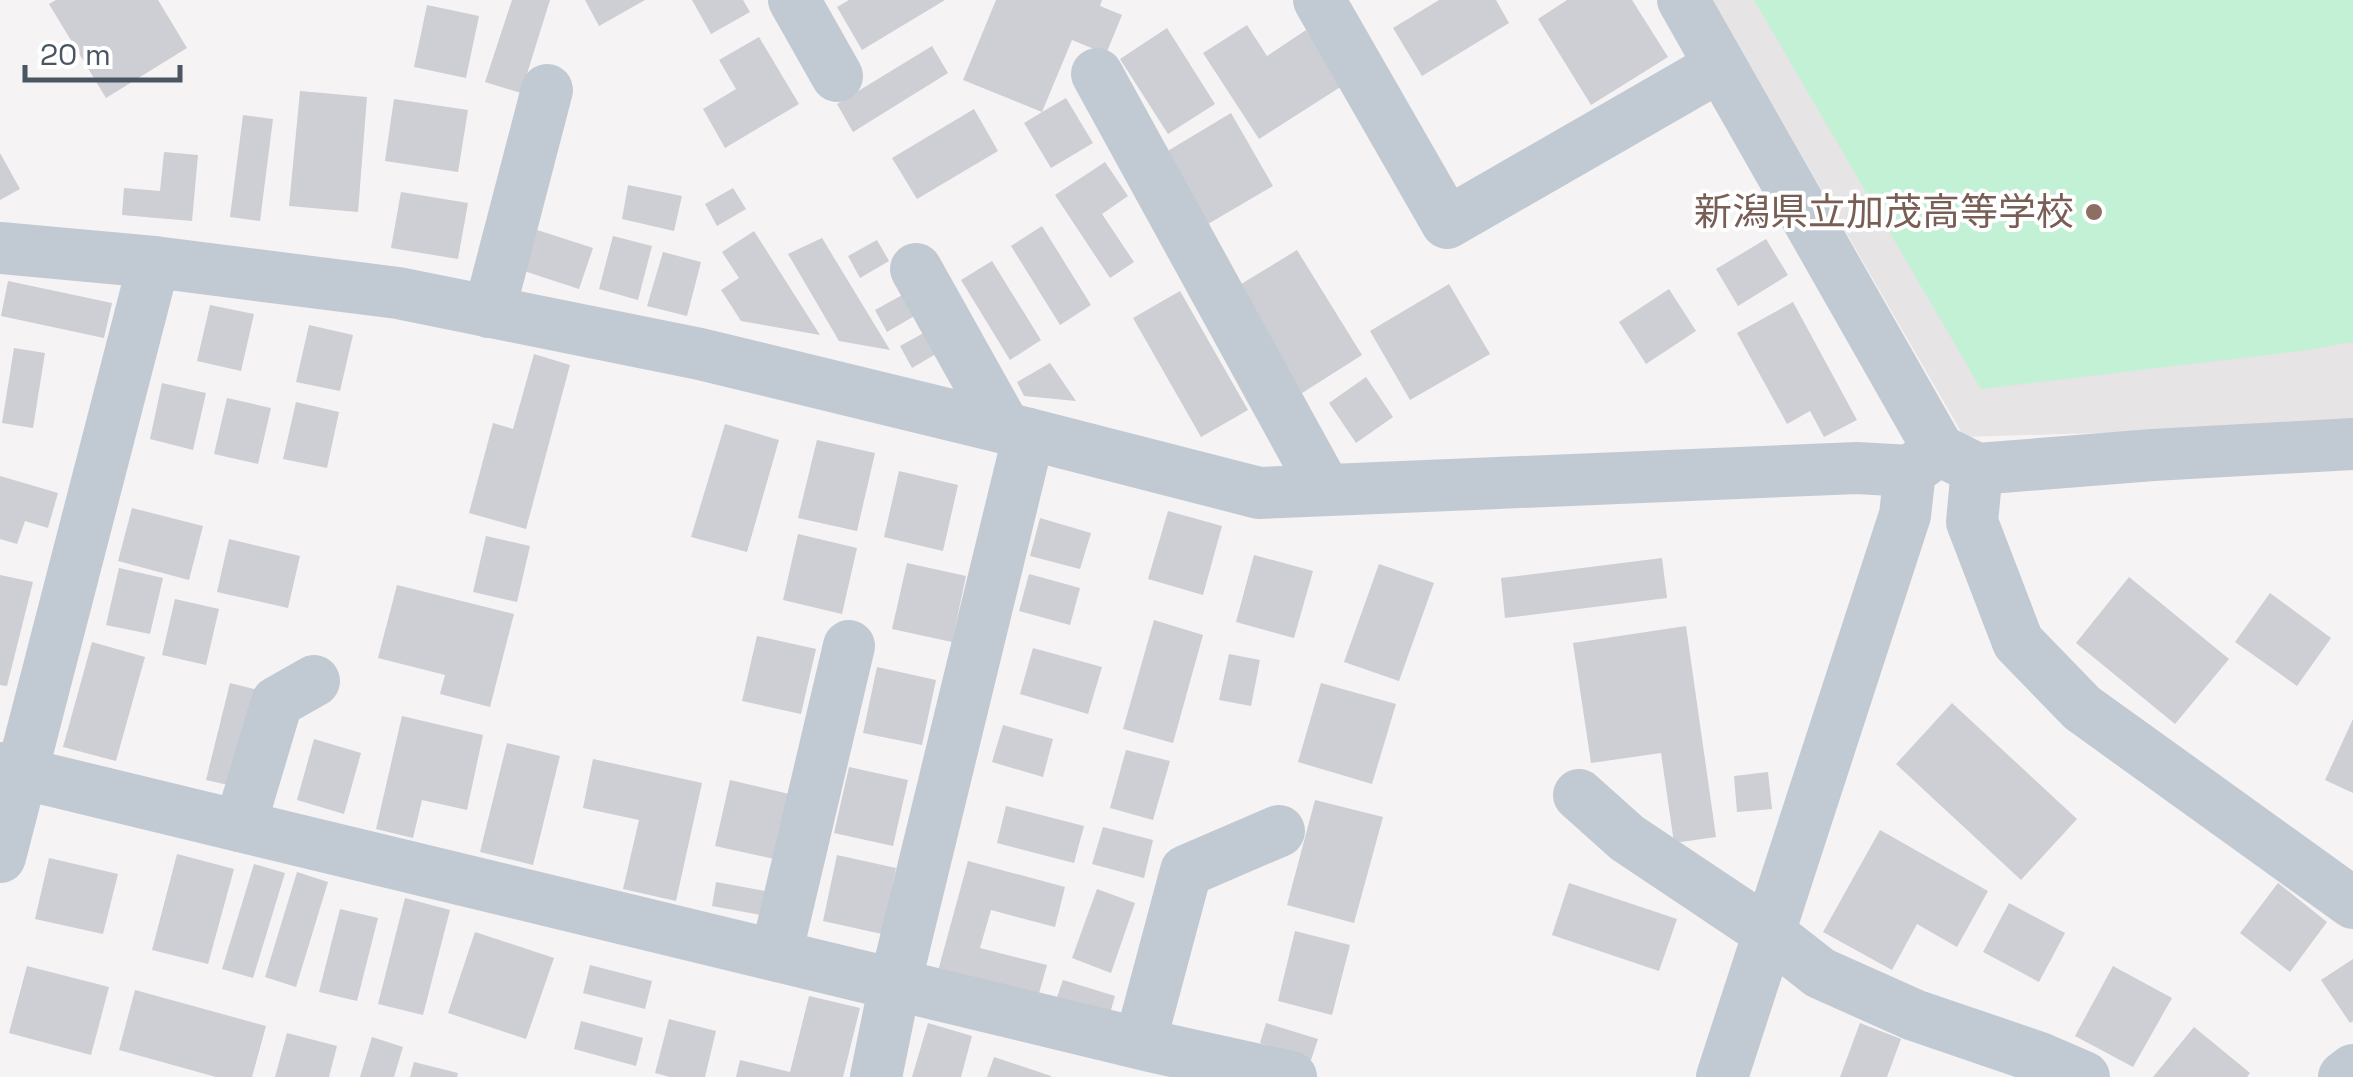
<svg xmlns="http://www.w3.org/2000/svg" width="2353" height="1077" viewBox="0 0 2353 1077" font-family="'Space Grotesk','Noto Sans JP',sans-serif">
<rect width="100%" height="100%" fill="#f5f3f3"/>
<!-- education -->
<polygon fill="#e6e4e5" points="1712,0 2353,0 2353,425 1964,437"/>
<!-- green -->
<polygon fill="#c3f1d5" points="1754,0 2353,0 2353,342 2308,350 1981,389"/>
<!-- building -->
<g fill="#cdcfd5">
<polygon points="56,0 158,0 187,48 106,98 49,4"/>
<polygon points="512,0 550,0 521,93 485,82"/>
<polygon points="585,0 645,0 599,26"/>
<polygon points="692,0 743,0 750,12 711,34"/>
<polygon points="849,0 945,0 862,50 837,7"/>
<polygon points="996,0 1102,0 1100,6 1122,15 1106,54 1072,40 1042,112 1066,98 1093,143 1051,168 1024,123 1042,112 963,80"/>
<polygon points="1439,0 1496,0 1509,23 1422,76 1393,28"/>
<polygon points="1567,0 1632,0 1668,57 1591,105 1538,19"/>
<polygon points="427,5 479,16 466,78 414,67"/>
<polygon points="1247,25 1267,56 1306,30 1342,86 1259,139 1203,53"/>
<polygon points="1167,28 1215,104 1168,134 1120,59"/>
<polygon points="759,37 799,104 725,148 703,109 736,89 719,60"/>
<polygon points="932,46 948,73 853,132 837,104"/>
<polygon points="300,91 367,97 358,212 289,206"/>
<polygon points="394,99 468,110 458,172 385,161"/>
<polygon points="974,109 998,151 917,199 892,158"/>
<polygon points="1231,113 1273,186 1208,224 1166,152"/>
<polygon points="243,115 273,119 260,221 230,217"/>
<polygon points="164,152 198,155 192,221 122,215 124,188 160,191"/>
<polygon points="0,153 20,189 0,200"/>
<polygon points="1105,162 1128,196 1102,214 1134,262 1110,278 1055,195"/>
<polygon points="628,185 682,196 674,231 622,219"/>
<polygon points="733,188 746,209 717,226 705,204"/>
<polygon points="401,192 468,203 458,259 391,248"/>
<polygon points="1042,226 1091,305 1060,325 1011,246"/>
<polygon points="531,228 593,248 579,289 518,269"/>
<polygon points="754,231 820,335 741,321 721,290 739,278 722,252"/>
<polygon points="613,236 652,246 638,300 599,289"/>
<polygon points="822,238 890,350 839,341 788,254"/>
<polygon points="1766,239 1788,275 1738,306 1716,269"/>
<polygon points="877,240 889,261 860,278 848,256"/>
<polygon points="1297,250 1362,355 1299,395 1233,289"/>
<polygon points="663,252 701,262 687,316 647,306"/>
<polygon points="992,261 1041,340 1010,360 961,280"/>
<polygon points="8,281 112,303 104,338 1,316"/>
<polygon points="1449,284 1490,354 1410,400 1370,331"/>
<polygon points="1669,289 1696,331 1646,364 1619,322"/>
<polygon points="1180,291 1248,410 1201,437 1133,318"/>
<polygon points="904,294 916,315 887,332 875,310"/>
<polygon points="1793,302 1857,420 1824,437 1810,411 1787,424 1737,333"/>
<polygon points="210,305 254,314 241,371 197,361"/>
<polygon points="309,325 353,335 340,391 296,382"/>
<polygon points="929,330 941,351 912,368 900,346"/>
<polygon points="14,348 45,353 33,428 2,423"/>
<polygon points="534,354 570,365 526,529 469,513 493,423 513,429"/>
<polygon points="1050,363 1076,401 1024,396 1017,382"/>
<polygon points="1366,377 1393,417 1356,443 1329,403"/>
<polygon points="162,383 206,393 193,450 150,439"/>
<polygon points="227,398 271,408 258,464 214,454"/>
<polygon points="296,402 339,412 327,468 283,459"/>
<polygon points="725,424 779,440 747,552 691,537"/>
<polygon points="817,440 875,453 857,531 798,518"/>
<polygon points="899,471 958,485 943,551 884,537"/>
<polygon points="0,476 58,493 48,528 25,521 17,544 0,539"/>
<polygon points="132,508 203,526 189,580 118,561"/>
<polygon points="1168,511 1222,526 1203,595 1148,579"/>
<polygon points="1040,518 1091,533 1080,569 1030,556"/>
<polygon points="798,534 857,548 842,614 783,600"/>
<polygon points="486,536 530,546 517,602 473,592"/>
<polygon points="229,539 300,556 288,608 217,592"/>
<polygon points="1254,555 1313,571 1294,638 1236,622"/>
<polygon points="1662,558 1667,598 1505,618 1501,578"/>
<polygon points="907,563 966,576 952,642 892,629"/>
<polygon points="1379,564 1434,583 1399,681 1344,662"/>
<polygon points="119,568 163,578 150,634 106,625"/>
<polygon points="1029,574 1080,588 1070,625 1019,611"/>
<polygon points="0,575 33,582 7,686 0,685"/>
<polygon points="2129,577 2229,659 2175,724 2076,643"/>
<polygon points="397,585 514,614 490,707 440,694 445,675 378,658"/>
<polygon points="2270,593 2331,638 2297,686 2235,642"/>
<polygon points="175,599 219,609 206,665 162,655"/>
<polygon points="1154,620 1203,635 1173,743 1123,729"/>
<polygon points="1686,626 1716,837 1674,843 1661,753 1591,763 1573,643"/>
<polygon points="757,636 816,649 801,714 742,701"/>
<polygon points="92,642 145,657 116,761 63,747"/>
<polygon points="1033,648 1102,667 1088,714 1020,694"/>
<polygon points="1229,654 1260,660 1251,706 1219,700"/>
<polygon points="877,667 936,680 922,745 863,733"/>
<polygon points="230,683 262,691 237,787 206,780"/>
<polygon points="1321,683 1396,704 1372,784 1298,762"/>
<polygon points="1952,703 2077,819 2021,880 1896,764"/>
<polygon points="402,716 483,735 467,810 422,800 413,838 376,829"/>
<polygon points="2353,719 2353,793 2325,780"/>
<polygon points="1003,725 1053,739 1043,777 992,762"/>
<polygon points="314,739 361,753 344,814 297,800"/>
<polygon points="507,743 560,756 533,865 480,852"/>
<polygon points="1126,750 1170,761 1153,820 1110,808"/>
<polygon points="593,759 702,783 676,901 623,889 639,820 583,808"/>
<polygon points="849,767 908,780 893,846 834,833"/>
<polygon points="1768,772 1772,809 1737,812 1734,776"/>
<polygon points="730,780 789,794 774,859 715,846"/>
<polygon points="1315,800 1383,817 1354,923 1287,905"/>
<polygon points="1006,806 1084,826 1074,863 997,843"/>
<polygon points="1103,827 1153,840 1144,878 1092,864"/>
<polygon points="1880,830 1988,891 1957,947 1917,924 1892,970 1823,932"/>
<polygon points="177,854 234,869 208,964 152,950"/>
<polygon points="837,855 896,868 882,934 823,921"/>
<polygon points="49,858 118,874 103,934 35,919"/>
<polygon points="968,861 1065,887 1055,927 991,910 980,948 1047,965 1038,997 938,971"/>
<polygon points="254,864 285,873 253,978 222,969"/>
<polygon points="297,872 328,882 296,987 265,977"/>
<polygon points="716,882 765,891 761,915 712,906"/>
<polygon points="1569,883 1677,919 1659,971 1552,935"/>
<polygon points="2278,883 2327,922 2290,972 2240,933"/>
<polygon points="1097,889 1135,903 1111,973 1072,958"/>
<polygon points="405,898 450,910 423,1015 378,1004"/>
<polygon points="2009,903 2065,933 2039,982 1983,952"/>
<polygon points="340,909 378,918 357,1001 319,992"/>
<polygon points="1295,931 1350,945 1332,1015 1278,1001"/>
<polygon points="475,932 554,958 526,1039 448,1013"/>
<polygon points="2353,959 2353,1021 2350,1023 2321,980"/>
<polygon points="590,965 652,981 645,1009 583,993"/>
<polygon points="27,966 109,987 91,1055 9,1033"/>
<polygon points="2113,966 2172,998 2133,1067 2075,1036"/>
<polygon points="1063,980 1115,996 1109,1017 1056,1000"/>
<polygon points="135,990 266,1026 252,1077 216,1077 119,1050"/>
<polygon points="809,996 860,1008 843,1077 736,1077 740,1060 790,1072"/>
<polygon points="669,1019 716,1031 705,1077 670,1077 655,1073"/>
<polygon points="581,1021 643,1038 636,1066 574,1049"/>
<polygon points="928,1023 972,1036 961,1077 912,1077"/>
<polygon points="1266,1023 1318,1039 1311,1060 1260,1043"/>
<polygon points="1860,1023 1901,1039 1887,1077 1840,1077"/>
<polygon points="2194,1027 2250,1073 2247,1077 2153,1077"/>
<polygon points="287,1033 337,1046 329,1077 275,1077"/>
<polygon points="372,1037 403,1047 394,1077 360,1077"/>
<polygon points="994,1057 1051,1076 1051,1077 987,1077"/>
<polygon points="414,1062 458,1073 457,1077 410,1077"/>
</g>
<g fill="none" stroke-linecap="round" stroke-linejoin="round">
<!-- street -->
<g stroke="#c1cad2" stroke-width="52">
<polyline points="794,0 837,76"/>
<polyline points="1319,0 1447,223 1720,66"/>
<polyline points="1683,0 1939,450 1977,469 2153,455 2353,444"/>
<polyline points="1097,74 1325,489"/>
<polyline points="0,248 154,262 398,293 700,354 1029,434 1259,493 1857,468 1910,471 1939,450"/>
<polyline points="916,269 1005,428"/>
<polyline points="489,312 547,90"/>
<polyline points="1977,469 1972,522 2018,642 2082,708 2353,903"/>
<polyline points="0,768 1150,1046 1291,1077"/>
<polyline points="1579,795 1627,838 1769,933 1820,973 1914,1015 2040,1058 2084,1077"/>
<polyline points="240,826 277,702 314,681"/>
<polyline points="0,857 154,262"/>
<polyline points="776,955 849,646"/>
<polyline points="1140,1043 1186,871 1279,831"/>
<polyline points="876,1077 895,984 1029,434"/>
<polyline points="1722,1077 1905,515 1910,471"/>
<polyline points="2344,1077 2353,1070"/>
</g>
</g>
<!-- markers -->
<circle fill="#8d6e63" stroke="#fff" stroke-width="4" cx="2094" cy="212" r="10"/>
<g text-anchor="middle" stroke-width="8" stroke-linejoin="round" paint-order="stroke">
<!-- education labels -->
<g font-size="38" fill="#785e54" stroke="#fff" text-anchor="end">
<text x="2074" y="225">新潟県立加茂高等学校</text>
</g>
</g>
<!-- scale -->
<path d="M25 65v15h155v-15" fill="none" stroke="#4a5661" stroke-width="5"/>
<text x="40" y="65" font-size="30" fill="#4a5661" stroke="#ffffff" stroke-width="8" paint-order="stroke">20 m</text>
</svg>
